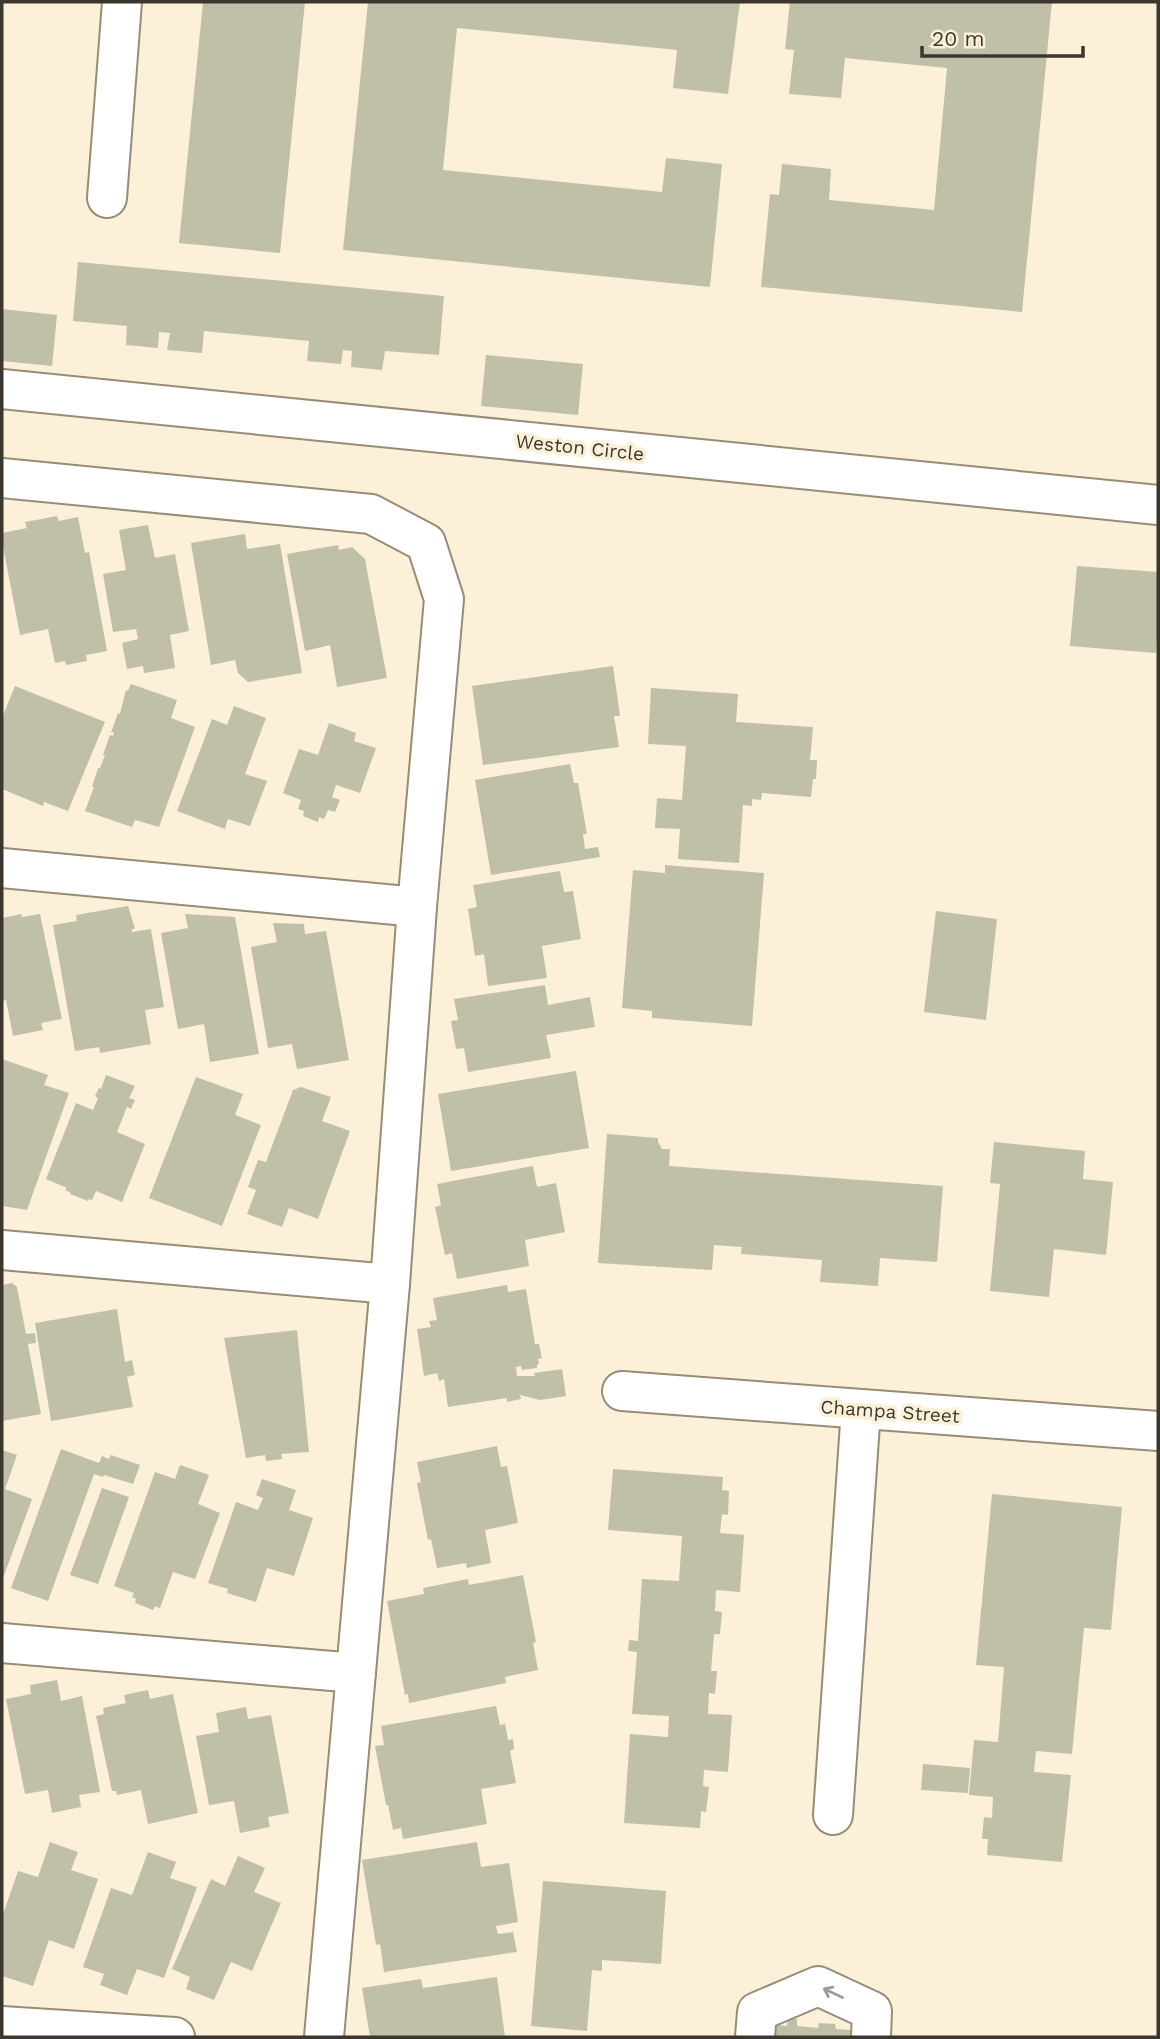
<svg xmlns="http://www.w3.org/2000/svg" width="1160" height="2039" viewBox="0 0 1160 2039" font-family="'Work Sans',sans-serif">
<rect width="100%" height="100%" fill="#fcf0d9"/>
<!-- building -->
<g fill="#c0c0a8">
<polygon points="203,2 305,2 280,253 179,243"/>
<polygon points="368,2 740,2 728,94 673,88 677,50 457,28 443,170 662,192 666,158 722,164 710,287 343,250"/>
<polygon points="790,2 1052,2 1022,312 761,287 770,194 779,195 782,164 831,169 829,200 934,210 947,68 845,58 841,98 789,94 794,50 785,49"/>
<polygon points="78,262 444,296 439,355 385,351 382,370 351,367 352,351 343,350 341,364 307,361 309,341 204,331 202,353 167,350 170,333 159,332 158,348 126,345 127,326 73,321"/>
<polygon points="2,309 57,315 52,366 2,361"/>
<polygon points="486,355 583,364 578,415 481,406"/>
<polygon points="57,516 59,521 78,517 85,553 89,552 107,651 86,655 87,661 66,665 65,661 55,663 48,629 20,635 2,541 2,533 27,528 25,522"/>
<polygon points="148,525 155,558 175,554 189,631 170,635 175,668 144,673 143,666 127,669 122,643 138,639 136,629 113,632 103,574 126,570 119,530"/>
<polygon points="245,534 247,549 280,544 302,673 248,682 238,673 235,660 211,665 191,543"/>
<polygon points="338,545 339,550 352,547 365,559 387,678 337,687 330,645 305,651 287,554"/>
<polygon points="1077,566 1158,572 1158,623 1156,653 1070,646"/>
<polygon points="613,666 620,716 614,716 619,747 483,765 472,686"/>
<polygon points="131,684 177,700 171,718 195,727 159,827 135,820 132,827 85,811 94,787 92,787 98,768 100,768 105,755 103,755 110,735 113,736 114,732 111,733 118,713 120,714 126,690 128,691"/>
<polygon points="15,686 105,722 68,811 44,802 43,806 2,789 2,718"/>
<polygon points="651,688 738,694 736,722 813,727 810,760 817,760 816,779 813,779 811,797 762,793 761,800 752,799 752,806 743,805 739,863 678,859 680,829 655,828 657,798 682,800 686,746 648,744"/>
<polygon points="234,706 266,718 245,774 267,781 250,826 228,819 225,829 177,811 212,719 227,725"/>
<polygon points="329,723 356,733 354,741 376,748 360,793 336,785 332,797 340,800 335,812 328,810 324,819 319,817 318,822 303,816 304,811 298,809 301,800 283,793 299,749 318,755"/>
<polygon points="570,764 574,783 578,783 587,834 583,834 585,849 598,847 600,857 491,875 475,780"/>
<polygon points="665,865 764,873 752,1026 652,1018 652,1011 622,1008 633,870 665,873"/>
<polygon points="560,871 564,892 573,891 581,939 542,946 547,978 488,986 484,954 475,956 468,909 477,907 473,885"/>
<polygon points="128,906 135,929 132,929 132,932 151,929 164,1007 145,1010 151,1044 100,1053 99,1047 75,1051 53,925 77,921 76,915"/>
<polygon points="936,911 997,919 986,1020 924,1012"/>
<polygon points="21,914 22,917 40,914 62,1019 41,1023 43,1030 13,1036 6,1000 2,1001 2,918"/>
<polygon points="185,914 235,917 259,1054 210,1062 204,1024 178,1029 161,933 188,928"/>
<polygon points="273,923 304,924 305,934 326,931 349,1060 297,1069 292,1044 268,1048 251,947 277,942"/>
<polygon points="545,985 548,1005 590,997 595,1027 546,1035 551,1058 468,1072 464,1048 456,1049 451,1021 458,1020 454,999"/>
<polygon points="2,1059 48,1075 44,1085 69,1093 27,1210 2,1206"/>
<polygon points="576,1071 589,1148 451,1171 438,1094"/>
<polygon points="106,1075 135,1086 129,1098 135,1100 131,1109 127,1107 117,1132 145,1144 122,1202 96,1191 92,1200 89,1199 88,1201 70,1194 71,1193 65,1190 67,1188 46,1179 76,1103 93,1110 98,1098 95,1096 99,1088 101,1089"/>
<polygon points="196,1077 243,1094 235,1115 261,1125 222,1226 149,1198"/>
<polygon points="301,1087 331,1097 322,1121 350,1131 318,1219 289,1208 282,1227 247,1214 256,1190 248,1187 258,1160 266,1162 293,1090"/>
<polygon points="607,1134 658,1138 658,1142 662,1149 670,1149 669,1166 943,1186 937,1262 880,1258 878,1286 820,1282 822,1260 741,1254 742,1247 714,1245 712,1270 598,1263"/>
<polygon points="994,1142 1085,1151 1083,1179 1113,1182 1106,1255 1054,1249 1049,1297 990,1291 1000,1184 990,1183"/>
<polygon points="533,1166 537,1187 556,1183 565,1232 525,1240 529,1266 457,1279 452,1253 445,1255 435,1207 441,1205 437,1184"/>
<polygon points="12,1283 17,1287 26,1334 35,1333 36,1343 28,1344 41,1414 2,1421 2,1285"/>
<polygon points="507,1285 508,1292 526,1289 535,1344 539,1344 542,1358 538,1359 539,1364 537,1365 537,1368 522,1370 521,1366 516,1367 517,1376 535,1376 534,1373 562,1369 566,1396 540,1400 520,1395 521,1399 507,1402 507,1398 448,1407 444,1379 439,1381 437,1373 424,1376 417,1329 431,1327 429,1321 437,1320 433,1298"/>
<polygon points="117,1309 125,1362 132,1360 135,1375 127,1377 133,1407 51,1421 35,1323"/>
<polygon points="297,1330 309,1452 281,1454 282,1459 266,1461 265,1455 246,1458 224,1338"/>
<polygon points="497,1446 501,1467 507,1466 518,1523 485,1530 491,1563 467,1568 466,1563 437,1568 431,1539 428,1540 417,1483 421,1482 417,1462"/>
<polygon points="61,1449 99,1463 102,1456 109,1459 111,1455 140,1465 133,1484 104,1475 103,1477 94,1474 48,1601 11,1588"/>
<polygon points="2,1450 17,1455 5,1489 32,1499 2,1581"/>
<polygon points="180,1465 209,1475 198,1504 220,1513 195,1579 173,1572 160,1608 155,1606 153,1610 135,1603 136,1599 132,1597 134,1593 114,1586 155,1472 175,1479"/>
<polygon points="613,1469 723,1477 722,1490 729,1491 728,1515 722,1514 720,1533 744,1535 740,1592 716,1590 715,1611 722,1612 720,1634 714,1634 711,1671 717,1671 715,1694 709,1693 708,1714 732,1715 728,1772 704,1770 703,1786 709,1787 706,1812 701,1811 700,1828 624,1823 630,1734 668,1737 669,1716 632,1714 637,1652 628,1651 629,1640 638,1641 642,1579 679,1581 682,1536 608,1530"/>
<polygon points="262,1479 296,1490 289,1510 313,1518 294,1576 267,1568 256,1602 227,1593 228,1589 208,1583 236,1502 258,1510 263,1498 256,1495"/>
<polygon points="102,1488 129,1497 98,1584 70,1575"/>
<polygon points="992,1494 1122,1507 1111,1630 1084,1628 1072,1754 1036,1751 1034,1772 1071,1775 1062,1862 987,1855 988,1839 982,1839 984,1817 992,1818 993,1797 969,1795 974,1740 998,1742 1004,1667 976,1665"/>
<polygon points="523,1575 536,1642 533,1643 538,1670 505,1677 506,1683 409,1703 408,1694 405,1695 387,1601 424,1594 423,1588 468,1579 469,1585"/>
<polygon points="57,1680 61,1701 82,1696 100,1792 79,1795 81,1807 52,1813 48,1790 25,1794 6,1699 31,1694 30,1685"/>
<polygon points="148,1690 150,1699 173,1694 198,1813 148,1824 141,1790 117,1795 116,1791 112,1791 96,1716 104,1714 103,1708 126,1703 124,1695"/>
<polygon points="496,1706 500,1725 505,1724 508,1740 513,1739 514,1749 510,1751 516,1783 481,1789 487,1824 403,1839 401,1828 393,1830 388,1805 386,1805 375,1746 384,1745 381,1726"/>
<polygon points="246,1707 248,1719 271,1715 289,1813 268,1817 270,1827 240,1833 234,1801 209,1805 196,1736 219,1732 216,1713"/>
<polygon points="923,1764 970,1768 968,1793 921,1790"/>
<polygon points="50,1842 78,1852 71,1870 98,1879 74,1949 49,1940 33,1986 2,1976 2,1917 18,1871 38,1877"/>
<polygon points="477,1842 481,1867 509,1863 518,1922 496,1926 498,1934 513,1932 517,1952 384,1972 380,1944 376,1945 362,1860"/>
<polygon points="148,1852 176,1862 170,1878 197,1887 164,1978 137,1969 127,1995 100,1985 104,1974 83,1967 111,1888 132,1895"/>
<polygon points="238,1856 265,1868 254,1892 281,1903 252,1971 231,1962 214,2000 186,1989 190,1977 172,1969 211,1879 225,1886"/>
<polygon points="543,1881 666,1891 661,1964 602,1960 602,1971 592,1970 587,2031 531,2026"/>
<polygon points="497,1977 505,2037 370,2037 362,1988 421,1979 423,1988"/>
<polygon points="788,2018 797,2019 797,2026 818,2028 819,2023 835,2024 836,2029 851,2030 851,2037 774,2037 775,2025 787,2026"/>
</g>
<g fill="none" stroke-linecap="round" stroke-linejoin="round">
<defs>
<g id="minor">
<polyline points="107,198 122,2"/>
<polyline points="2,389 1158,505"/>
<polyline points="2,478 371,514 426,543 444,599 417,907 390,1284 324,2037"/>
<polyline points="2,868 417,907"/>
<polyline points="2,1250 390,1284"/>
<polyline points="622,1391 1158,1431"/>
<polyline points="2,1643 356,1673"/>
<polyline points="833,1815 861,1409"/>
<polyline points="2,2026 175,2037"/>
<polyline points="755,2037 757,2012 818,1986 872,2011 871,2037"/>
</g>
</defs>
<!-- minor casing -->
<use href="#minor" stroke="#988c77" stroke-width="42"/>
<!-- minor -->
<use href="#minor" stroke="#fff" stroke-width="38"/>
</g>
<!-- one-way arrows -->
<defs><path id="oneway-shaft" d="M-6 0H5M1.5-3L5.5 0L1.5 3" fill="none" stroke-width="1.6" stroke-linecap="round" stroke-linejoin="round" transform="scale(1.75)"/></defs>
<use stroke="#9e9b96" href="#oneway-shaft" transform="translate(833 1993) rotate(-155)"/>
<g text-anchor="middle" stroke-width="7" stroke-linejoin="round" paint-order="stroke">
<!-- street labels -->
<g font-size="19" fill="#3c372e" stroke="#fcf0d9">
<text transform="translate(580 447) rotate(6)" y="7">Weston Circle</text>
<text transform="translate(890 1411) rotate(4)" y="7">Champa Street</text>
</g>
</g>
<!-- border -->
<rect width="1160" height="2039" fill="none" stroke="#3c372e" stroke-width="7"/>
<!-- scale -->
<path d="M922 46v10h161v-10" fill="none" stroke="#3c372e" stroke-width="3.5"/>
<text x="932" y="46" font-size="21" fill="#3c372e" stroke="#fcf0d9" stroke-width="5" paint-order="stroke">20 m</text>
</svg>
